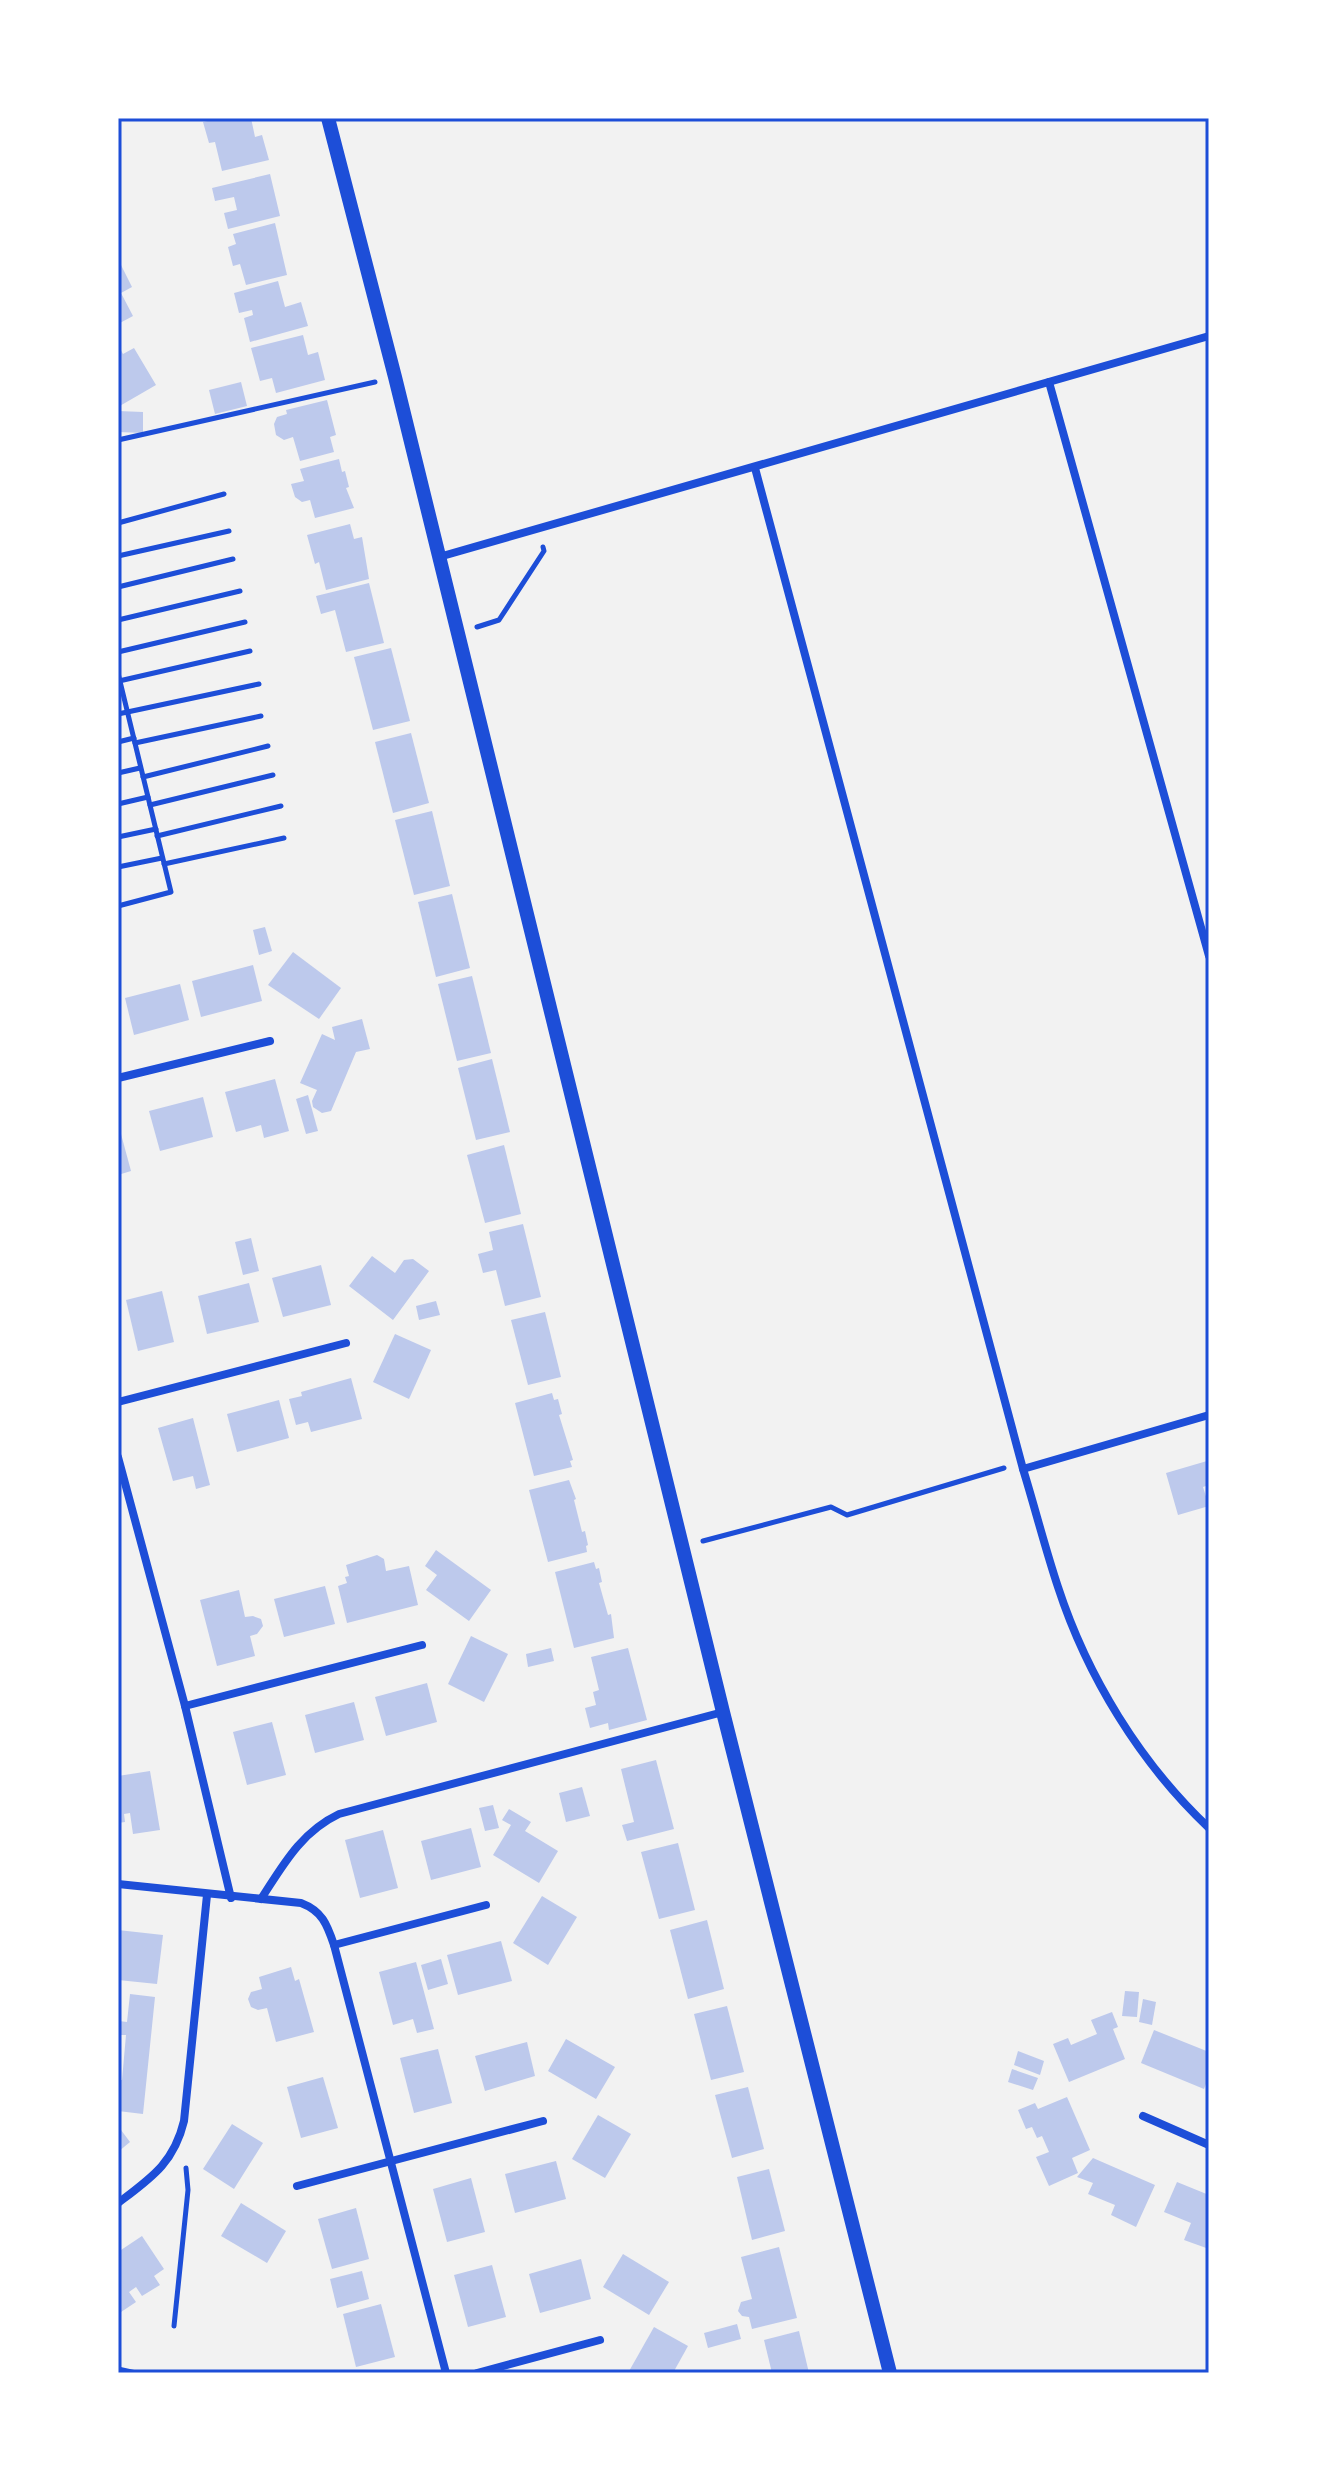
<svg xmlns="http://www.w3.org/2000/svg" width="1327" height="2491" viewBox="0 0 1327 2491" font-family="'Space Grotesk',sans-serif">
<rect width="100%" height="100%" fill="#f2f2f2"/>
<!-- building -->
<g fill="#bdc9ec">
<polygon points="211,118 251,118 255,137 262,135 269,160 222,171 215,142 209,143 203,122 212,120"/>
<polygon points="270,174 280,216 228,229 224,213 237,210 234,197 215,201 212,188"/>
<polygon points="275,223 287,275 246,285 240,264 233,266 228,247 236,244 233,234"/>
<polygon points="118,259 132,287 121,293 133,316 118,324"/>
<polygon points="278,281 285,307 301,302 308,326 250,342 244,318 253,315 252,310 239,313 234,293"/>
<polygon points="303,335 308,355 318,352 325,380 276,393 272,378 260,381 251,348"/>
<polygon points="118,345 123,354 134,348 156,385 118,407"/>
<polygon points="241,382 247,406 215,414 209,390"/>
<polygon points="327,400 336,435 330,437 334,452 300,461 293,437 284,440 276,435 274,424 277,417 287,414 286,410"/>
<polygon points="118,411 143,412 143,433 118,432"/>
<polygon points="339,459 342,472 345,471 349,487 346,488 354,508 315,518 310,500 302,502 295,497 291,484 304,481 300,469"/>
<polygon points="350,524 354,539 362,537 369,579 326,590 319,562 315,564 307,535"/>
<polygon points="369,583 384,643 346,652 335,610 321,614 316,596"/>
<polygon points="391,648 410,721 373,730 354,657"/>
<polygon points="411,733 429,803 393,813 375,742"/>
<polygon points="432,811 450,886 414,895 395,820"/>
<polygon points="452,894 470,968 436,977 418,902"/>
<polygon points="265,927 272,951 259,955 253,930"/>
<polygon points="293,952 341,988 319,1019 268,985"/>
<polygon points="253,965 262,1001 201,1017 192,981"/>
<polygon points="472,976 491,1053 457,1061 438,984"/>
<polygon points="180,984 189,1020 134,1035 125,998"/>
<polygon points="362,1019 370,1049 356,1052 331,1111 322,1113 313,1107 312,1101 317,1090 300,1083 322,1034 335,1040 332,1027"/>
<polygon points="492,1059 510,1132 476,1140 458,1068"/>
<polygon points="275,1079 289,1131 264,1138 261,1125 236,1132 225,1092"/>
<polygon points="308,1095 318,1131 306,1134 296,1099"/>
<polygon points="203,1097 213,1137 160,1151 149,1111"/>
<polygon points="118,1123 131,1171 118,1175"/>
<polygon points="504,1145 521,1214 485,1223 467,1155"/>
<polygon points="523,1224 541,1297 505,1306 496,1270 483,1273 478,1254 493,1250 489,1232"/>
<polygon points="251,1238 259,1271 243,1275 235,1242"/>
<polygon points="372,1256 395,1273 404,1260 413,1259 429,1271 393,1320 349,1286"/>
<polygon points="321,1265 331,1305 283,1317 272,1278"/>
<polygon points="249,1283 259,1322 207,1334 198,1296"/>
<polygon points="162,1291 174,1342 138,1351 126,1300"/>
<polygon points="436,1301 440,1315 419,1320 416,1306"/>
<polygon points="545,1312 561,1377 528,1385 511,1320"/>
<polygon points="395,1334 431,1350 409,1399 373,1382"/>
<polygon points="351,1378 362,1419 311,1432 308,1422 296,1425 289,1399 302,1396 301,1392"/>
<polygon points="552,1393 554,1400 558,1399 562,1414 559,1415 573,1460 570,1461 572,1467 534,1476 515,1403"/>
<polygon points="279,1400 289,1438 237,1452 227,1414"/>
<polygon points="193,1418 210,1485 196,1489 193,1476 173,1481 158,1428"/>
<polygon points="1207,1461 1209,1485 1203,1487 1209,1506 1178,1515 1166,1473"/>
<polygon points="569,1480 576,1499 574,1500 582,1532 585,1531 588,1545 586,1546 587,1552 548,1562 529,1490"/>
<polygon points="436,1550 491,1590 469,1621 426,1590 437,1575 425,1566"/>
<polygon points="377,1555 384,1559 386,1571 409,1566 418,1605 347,1623 338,1586 347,1583 345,1577 349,1576 346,1565"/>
<polygon points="594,1562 596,1569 599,1568 602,1582 599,1583 608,1615 611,1614 614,1638 574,1648 555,1572"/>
<polygon points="325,1586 335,1624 284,1637 274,1599"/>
<polygon points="239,1590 245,1617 253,1616 261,1619 263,1626 257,1634 250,1636 255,1656 217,1666 200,1600"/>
<polygon points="471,1636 508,1654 484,1702 448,1684"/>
<polygon points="551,1648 554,1661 528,1667 526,1654"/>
<polygon points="628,1648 647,1720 609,1730 608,1723 590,1728 585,1708 596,1705 593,1692 599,1690 591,1657"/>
<polygon points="427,1683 437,1722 386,1736 375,1697"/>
<polygon points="354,1702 364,1740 315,1753 305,1715"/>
<polygon points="272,1722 286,1775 247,1785 233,1732"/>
<polygon points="656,1760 674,1829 627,1841 622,1825 634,1822 621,1769"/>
<polygon points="150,1771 160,1830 133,1834 130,1813 124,1814 125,1822 118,1823 118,1776"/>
<polygon points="582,1787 590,1816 566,1822 559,1793"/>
<polygon points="493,1805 499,1828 485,1831 479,1808"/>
<polygon points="509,1809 531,1822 525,1831 558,1851 539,1883 493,1855 511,1825 502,1820"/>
<polygon points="471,1828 481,1867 431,1880 421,1841"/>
<polygon points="383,1830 398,1888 360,1898 345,1840"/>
<polygon points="678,1843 695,1910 659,1919 641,1852"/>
<polygon points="542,1896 577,1917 548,1965 513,1943"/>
<polygon points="707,1920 724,1989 688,1999 670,1930"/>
<polygon points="118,1930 163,1935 157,1984 118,1980"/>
<polygon points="501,1941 512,1981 458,1995 447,1955"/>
<polygon points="441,1959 448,1984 428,1990 421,1965"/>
<polygon points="416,1962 434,2029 417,2033 413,2019 393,2025 379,1972"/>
<polygon points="291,1967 295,1981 299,1979 314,2032 276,2042 267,2008 258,2010 251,2007 248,1999 251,1992 262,1989 259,1977"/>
<polygon points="1125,1991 1139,1992 1137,2017 1122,2016"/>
<polygon points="130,1994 155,1997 143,2114 118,2111 118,2080 122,2080 126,2035 118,2035 118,2032 119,2021 127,2022"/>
<polygon points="1143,1999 1156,2002 1152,2025 1139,2022"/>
<polygon points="727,2006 744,2072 711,2080 694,2014"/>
<polygon points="1112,2012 1118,2027 1113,2029 1125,2059 1069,2082 1053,2044 1068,2038 1071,2045 1097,2034 1091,2020"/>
<polygon points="1154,2030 1209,2052 1209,2076 1204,2089 1141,2063"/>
<polygon points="566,2039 615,2067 596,2099 548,2071"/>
<polygon points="527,2042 535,2076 485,2091 475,2056"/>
<polygon points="438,2049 452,2103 414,2113 400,2058"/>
<polygon points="1018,2051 1044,2061 1040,2075 1014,2065"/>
<polygon points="1012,2069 1038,2078 1033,2090 1008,2082"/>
<polygon points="323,2077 338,2128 301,2138 287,2087"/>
<polygon points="748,2087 764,2149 732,2158 715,2095"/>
<polygon points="1067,2097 1090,2150 1072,2158 1078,2173 1049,2186 1036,2157 1049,2152 1042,2136 1037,2138 1032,2127 1026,2129 1018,2110 1035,2103 1038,2109"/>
<polygon points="598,2115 631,2134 605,2178 572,2159"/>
<polygon points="232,2124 263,2143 234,2189 203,2169"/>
<polygon points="118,2126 130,2142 118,2152"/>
<polygon points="1093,2158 1155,2185 1136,2227 1111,2215 1115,2205 1088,2194 1093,2183 1077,2177"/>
<polygon points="556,2161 566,2199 515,2213 505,2174"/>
<polygon points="769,2169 785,2231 752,2240 737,2177"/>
<polygon points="471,2178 485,2232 447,2242 433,2189"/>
<polygon points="1177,2182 1209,2195 1209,2249 1184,2240 1191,2223 1164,2212"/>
<polygon points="241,2203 286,2231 267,2263 221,2236"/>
<polygon points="356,2208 369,2259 332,2269 318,2219"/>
<polygon points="142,2236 164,2269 154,2276 160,2285 142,2296 136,2287 129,2292 136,2302 118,2314 118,2252"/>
<polygon points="779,2247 797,2318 752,2329 749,2317 742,2316 738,2311 741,2302 752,2299 741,2257"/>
<polygon points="623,2254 669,2282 649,2315 603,2287"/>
<polygon points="581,2259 591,2299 540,2313 529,2274"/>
<polygon points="492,2265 506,2317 468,2327 454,2275"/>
<polygon points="362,2271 369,2299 337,2308 330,2279"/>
<polygon points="381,2304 395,2357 356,2367 343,2314"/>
<polygon points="737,2324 741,2339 708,2348 704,2333"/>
<polygon points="654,2327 688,2346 673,2373 628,2373"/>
<polygon points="799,2331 809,2373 772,2373 764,2340"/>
</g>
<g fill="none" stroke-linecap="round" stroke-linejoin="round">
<!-- path -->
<g stroke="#1d4ed8" stroke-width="5">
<polyline points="118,440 375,382"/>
<polyline points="118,523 224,494"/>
<polyline points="118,556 229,531"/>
<polyline points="118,587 233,559"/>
<polyline points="118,620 240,591"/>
<polyline points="477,627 499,620 544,551 543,547"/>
<polyline points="118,652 245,622"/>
<polyline points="118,673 171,892 118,906"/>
<polyline points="119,681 250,651"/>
<polyline points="118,714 259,684"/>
<polyline points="118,742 134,738"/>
<polyline points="135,743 261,716"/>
<polyline points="118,773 140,768"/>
<polyline points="143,777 268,746"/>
<polyline points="118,804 148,797"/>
<polyline points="150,805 273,775"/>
<polyline points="157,836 281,806"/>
<polyline points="118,837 156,829"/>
<polyline points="164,864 284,838"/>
<polyline points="118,867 162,858"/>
<polyline points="703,1541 831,1507 847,1515 1004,1468"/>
<polyline points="174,2326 188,2190 186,2168"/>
<polyline points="118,2369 136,2373"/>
</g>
<!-- minor -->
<g stroke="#1d4ed8" stroke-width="8">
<polyline points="1049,382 1209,956"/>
<path d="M755,468L1023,1469C1035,1508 1045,1548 1058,1587C1087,1676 1140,1763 1209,1828"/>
<polyline points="439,557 1209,336"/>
<polyline points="118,1078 270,1041"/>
<polyline points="118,1402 346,1343"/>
<polyline points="118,1457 185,1706 231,1898"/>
<polyline points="1023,1469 1209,1415"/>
<polyline points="185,1706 422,1645"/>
<path d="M118,1884L301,1903C322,1911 327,1924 334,1945L446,2373"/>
<path d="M261,1899C283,1865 301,1832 339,1814L723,1712"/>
<polyline points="334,1945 486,1905"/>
<polyline points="1143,2116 1209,2145"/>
<polyline points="297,2186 543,2121"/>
<path d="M118,2203C151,2178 174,2163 184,2121L207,1895"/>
<polyline points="477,2373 600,2340"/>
</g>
<!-- tertiary -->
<polyline stroke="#1d4ed8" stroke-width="14" points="328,118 395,377 723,1712 890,2373"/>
</g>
<!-- border -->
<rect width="1327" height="2491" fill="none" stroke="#ffffff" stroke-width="240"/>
<rect x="120" y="120" width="1087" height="2251" fill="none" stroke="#1d4ed8" stroke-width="3"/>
</svg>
